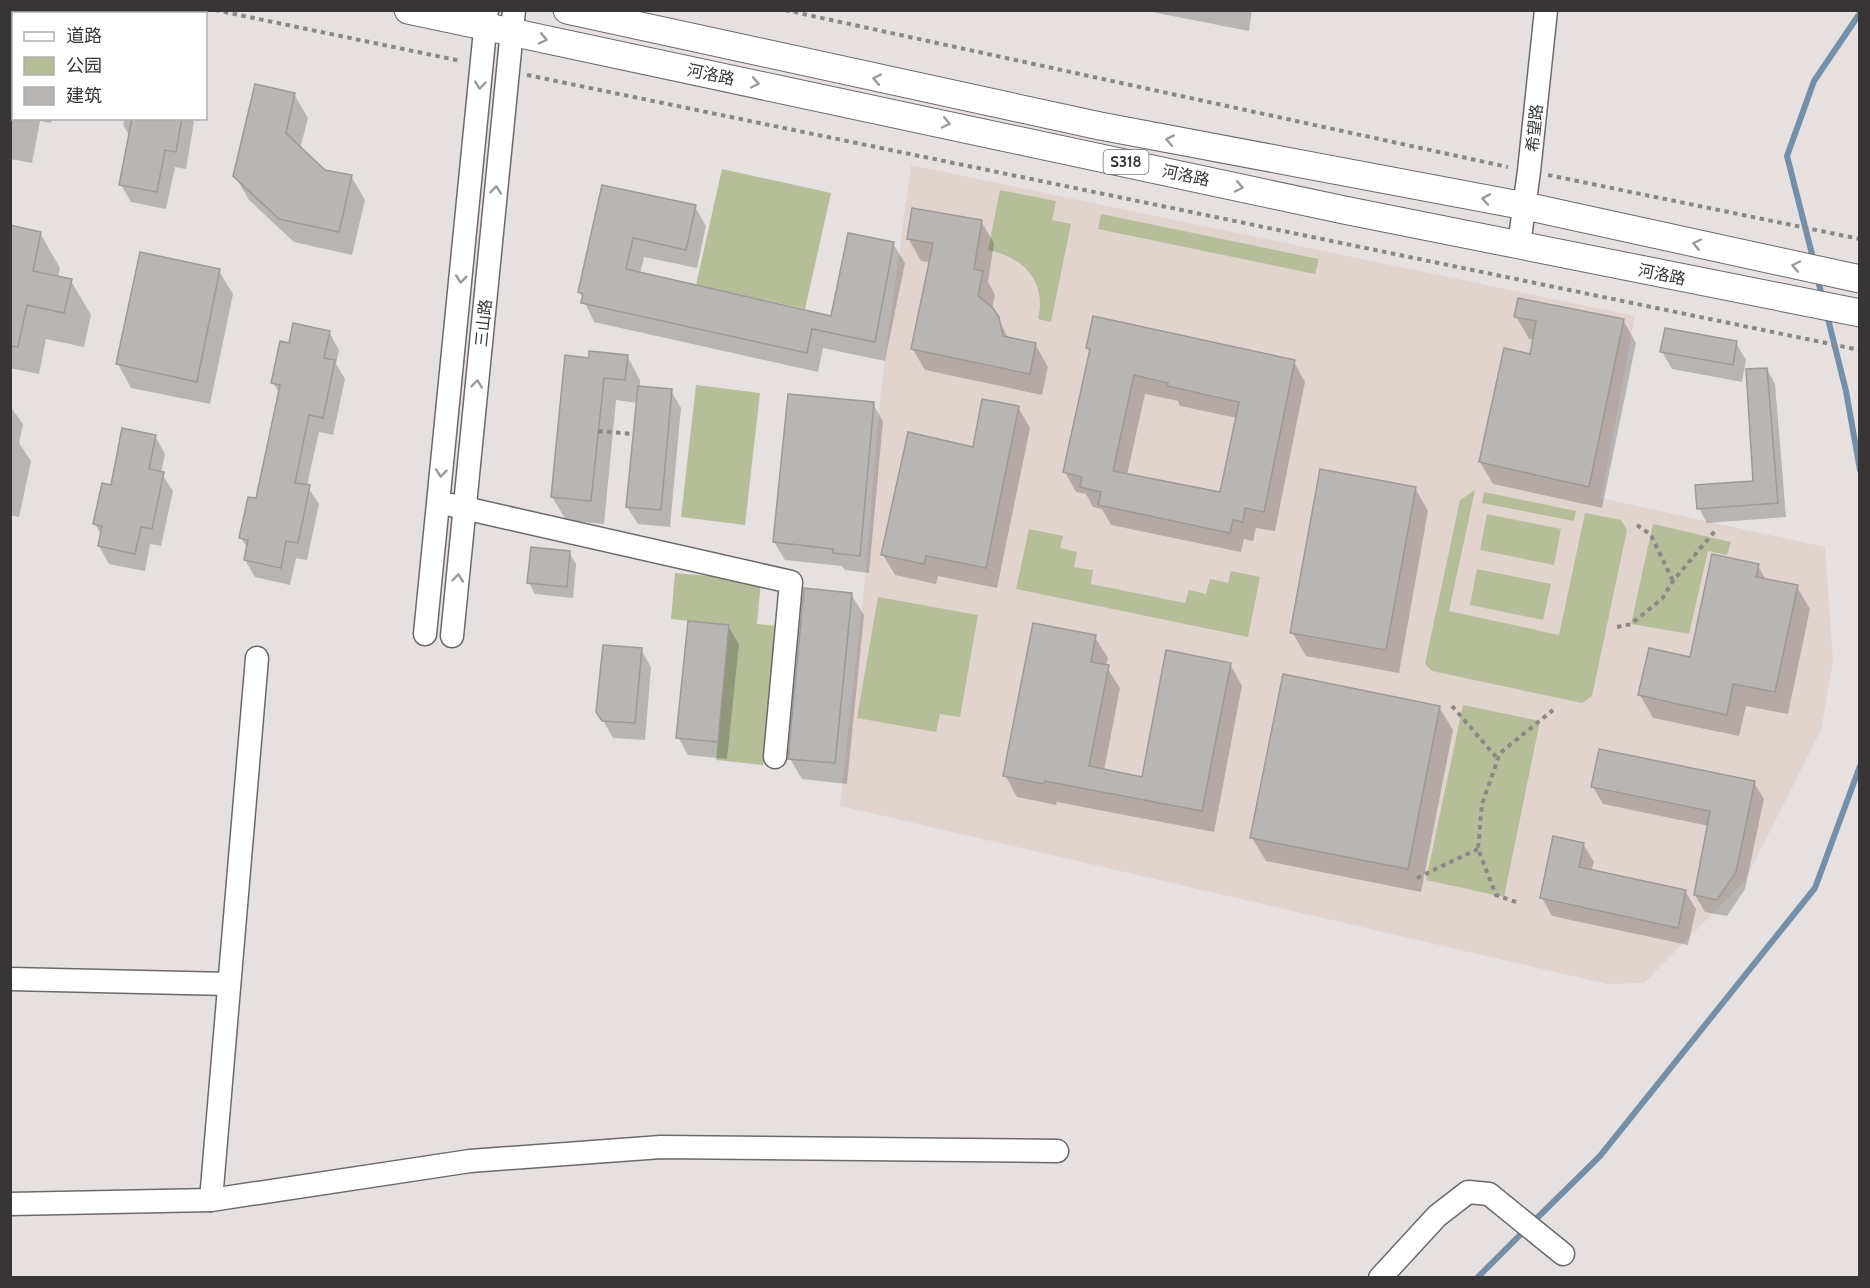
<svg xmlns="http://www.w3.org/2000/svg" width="1870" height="1288" viewBox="0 0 1870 1288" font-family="Cabin,'Noto Sans SC',sans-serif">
<rect width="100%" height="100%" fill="#e6e1e0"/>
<!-- built -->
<polygon fill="#e1d4cf" points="911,165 1635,316 1601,498 1825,547 1833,661 1821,730 1745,881 1644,983 1607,984 840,806 865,579 881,389"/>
<!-- green -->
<g fill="#b5bd99">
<polygon points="722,169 831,193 805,309 696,285"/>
<path d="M1000,190L1056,201L1052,220L1071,224L1051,322L1038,319C1047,281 1023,257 988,250Z"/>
<polygon points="1101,214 1319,259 1315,274 1098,229"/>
<polygon points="696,385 760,393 745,525 681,517"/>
<polygon points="1475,490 1449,611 1559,635 1585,513 1621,520 1627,530 1592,696 1582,703 1432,671 1425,664 1460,500"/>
<polygon points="1484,492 1576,511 1574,521 1482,503"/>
<polygon points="1487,514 1561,529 1554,565 1480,550"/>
<polygon points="1653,524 1731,542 1727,555 1708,551 1689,634 1631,624"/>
<polygon points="1029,529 1063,536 1060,548 1077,552 1074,567 1093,570 1091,584 1185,603 1189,590 1206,594 1210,579 1228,583 1231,571 1260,577 1248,637 1016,589"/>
<polygon points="1477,569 1551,584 1543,620 1470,605"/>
<polygon points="675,573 761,581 757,624 777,626 763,765 716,760 729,625 671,619"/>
<polygon points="878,597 978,615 960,717 940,714 936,732 857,718"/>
<polygon points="1463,705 1540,721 1504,897 1426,880"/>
</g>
<!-- shadow -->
<g fill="#0003" fill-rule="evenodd">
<polygon points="1142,10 1252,10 1249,31"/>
<polygon points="10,23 14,23 14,118 52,118 51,123 40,121 32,163 10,159"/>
<polygon points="294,94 308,118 300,149 324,171 351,176 365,200 352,255 294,242 249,200 235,176"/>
<polygon points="125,118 192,118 194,122 186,169 175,167 166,209 131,202 121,185 130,137 123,125"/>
<polygon points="603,186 695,207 706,226 697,268 644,257 640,274 833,317 893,244 905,263 885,361 823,348 818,372 594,322 580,292"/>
<polygon points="981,221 994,243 988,282 995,295 992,309 1009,339 1035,344 1048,367 1042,395 925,370 912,348 930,262 921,261 908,238"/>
<polygon points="10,227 40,233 60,268 58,278 71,281 91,315 84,347 46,339 39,374 10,368"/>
<polygon points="219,271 233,294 210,404 131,388 118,364"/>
<polygon points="1516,316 1623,320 1636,343 1602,508 1493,484 1480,462 1532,355 1534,340 1529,339"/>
<polygon points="329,332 339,350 336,364 345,379 333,435 319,432 311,467 307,486 319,504 307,560 296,558 290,585 255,577 245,560 248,549 241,538 258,500 280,394 273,383 290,345"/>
<polygon points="1736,343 1746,360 1742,382 1672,369 1662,352"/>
<path d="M1087,348L1294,362L1305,382L1275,531L1256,528L1253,541L1244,539L1241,552L1111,525L1102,509L1093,507L1086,494L1076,492L1065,472L1091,354ZM1145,394L1178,401L1180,406L1237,418L1221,493L1127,475Z"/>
<polygon points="627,356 640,380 640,387 671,391 681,408 670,527 638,524 627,507 638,403 616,400 604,524 566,520 552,497 590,359"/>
<polygon points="1767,369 1775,384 1786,517 1707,523 1699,508 1755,482"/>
<polygon points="873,404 883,421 869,573 845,570 842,566 785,560 774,542"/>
<polygon points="10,406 23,424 19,443 31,461 19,517 10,515"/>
<polygon points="1018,407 1030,428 997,588 938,576 936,584 895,575 883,555 974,449"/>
<polygon points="155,436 165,454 161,473 173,491 161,546 150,544 145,571 109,564 99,546 102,536 95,524"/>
<polygon points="1415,488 1428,511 1399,673 1306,656 1292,632"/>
<polygon points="569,552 576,564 573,598 535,594 529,583"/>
<polygon points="1758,566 1766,580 1797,587 1810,609 1788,714 1746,706 1739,736 1653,718 1640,695 1692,659"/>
<polygon points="851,594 864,615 847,784 802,779 790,759"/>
<polygon points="728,626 739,644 727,759 688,755 678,737"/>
<polygon points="1095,637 1108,658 1106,666 1120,688 1104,771 1143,778 1230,664 1242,686 1214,832 1057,802 1056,805 1017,797 1005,775"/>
<polygon points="641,650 651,667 645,740 613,738 598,712"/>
<polygon points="1439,707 1453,730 1421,892 1266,861 1252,838"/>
<polygon points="1754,783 1764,799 1745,889 1727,916 1705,912 1695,895 1709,826 1603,804 1593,787"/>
<polygon points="1583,844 1594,862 1591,871 1685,891 1696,909 1688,945 1552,916 1542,898"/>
</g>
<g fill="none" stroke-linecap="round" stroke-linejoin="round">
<!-- stream -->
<g stroke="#758fa9" stroke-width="6">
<polyline points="1814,262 1787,156 1814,81 1860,13"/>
<polyline points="1817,277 1823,299"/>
<polyline points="1827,315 1846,391 1860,470"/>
<polyline points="1533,1222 1600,1156 1815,888 1860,766"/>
<polyline points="1477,1278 1525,1230"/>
</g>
</g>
<!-- building -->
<g fill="#b9b5b3" stroke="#9d9997" stroke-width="1.5" fill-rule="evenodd">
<polygon points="255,84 295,93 286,133 325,170 352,175 339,232 279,219 233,176"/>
<polygon points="132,118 182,118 176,152 165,150 157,192 119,185"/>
<polygon points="602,185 696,205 686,250 633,238 626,269 831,316 848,233 894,242 875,342 812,329 807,353 581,303 583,294 578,292"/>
<polygon points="912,208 982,220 974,269 983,271 978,296 993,308 999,317 1003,336 1036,343 1030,374 911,349 933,243 907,239"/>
<polygon points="10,225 41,232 33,271 72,279 64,313 27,305 18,347 10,346"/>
<polygon points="140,252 220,269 197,382 116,364"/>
<polygon points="1518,298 1624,319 1589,487 1479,462 1504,348 1530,354 1536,321 1514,317"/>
<path d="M1093,316L1295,360L1264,512L1245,508L1243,522L1233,520L1230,533L1098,505L1101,492L1080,487L1082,477L1063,472L1090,349L1086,348ZM1134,375L1168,383L1167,386L1239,402L1220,492L1113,471Z"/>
<polygon points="293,323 330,331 324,358 335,360 323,418 309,415 295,483 310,485 298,543 286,541 281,568 244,560 248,540 239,538 248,497 256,498 268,442 280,385 271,383 280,341 289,343"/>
<polygon points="1665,328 1737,341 1733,365 1660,352"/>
<polygon points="589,351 628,355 625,380 604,378 591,501 551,497 565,355 589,358"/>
<polygon points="1767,368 1778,503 1697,509 1695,485 1753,481 1746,369"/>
<polygon points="638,386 672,389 661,510 626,507"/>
<polygon points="788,394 874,402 860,556 833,553 833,549 773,542"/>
<polygon points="982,399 1019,406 986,568 926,556 924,564 881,555 908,432 973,447"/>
<polygon points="122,428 156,435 149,469 164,472 152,529 141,527 135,554 98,546 102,526 93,524 102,483 111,485"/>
<polygon points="1320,469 1416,487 1386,650 1290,633"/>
<polygon points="531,547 570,551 567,587 527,583"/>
<polygon points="1712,554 1759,564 1756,577 1798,585 1775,692 1733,684 1727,715 1638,695 1649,648 1690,657"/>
<polygon points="804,588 852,593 835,763 788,759"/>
<polygon points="688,621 729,625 718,742 676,738"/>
<polygon points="1033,623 1096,635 1091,662 1109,665 1089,766 1142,777 1166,650 1231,663 1202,811 1045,781 1044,784 1003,776"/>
<polygon points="603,645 642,648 635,723 602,721 596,712"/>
<polygon points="1283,674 1440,706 1408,869 1250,838"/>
<polygon points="1599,749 1755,781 1736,872 1717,900 1694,895 1710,811 1591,787"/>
<polygon points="1553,836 1584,843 1579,867 1686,890 1678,928 1540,898"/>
</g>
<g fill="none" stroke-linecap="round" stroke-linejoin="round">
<defs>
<g id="minor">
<polyline points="1519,245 1529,171 1546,10"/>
<polyline points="451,505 791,582 775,757"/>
<polyline points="425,634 487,10"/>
<polyline points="452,636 514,10"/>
<polyline points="10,979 229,984"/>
<polyline points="211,1200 257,658"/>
<polyline points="10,1204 211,1200 470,1161 661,1147 1057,1151"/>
<polyline points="1380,1278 1437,1216 1468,1192 1489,1194 1563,1254"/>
</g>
<g id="major">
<polyline points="408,10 1344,210 1860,313"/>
<polyline points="567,10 1100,126 1525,206 1860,279"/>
</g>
</defs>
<!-- minor casing -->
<use href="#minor" stroke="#6e6968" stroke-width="25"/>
<!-- major casing -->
<use href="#major" stroke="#6e6968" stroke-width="29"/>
<!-- path -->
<g stroke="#8b8787" stroke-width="4" stroke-dasharray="4.5 4.5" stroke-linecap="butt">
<polyline points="215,10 461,61"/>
<polyline points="785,10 1508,167"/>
<polyline points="527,75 1860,350"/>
<polyline points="1548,175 1860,239"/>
<polyline points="598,431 633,434"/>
<polyline points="1637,525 1651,535 1673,581"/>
<polyline points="1617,627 1631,624 1662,599 1673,581 1715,531"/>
<polyline points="1452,706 1498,759"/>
<polyline points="1417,878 1478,849"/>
<polyline points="1516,902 1496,895 1478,849 1482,804 1500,753 1553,710"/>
</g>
<!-- minor -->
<use href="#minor" stroke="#fff" stroke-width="22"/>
<!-- major -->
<use href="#major" stroke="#fff" stroke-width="27"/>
</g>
<!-- one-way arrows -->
<defs><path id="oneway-chevron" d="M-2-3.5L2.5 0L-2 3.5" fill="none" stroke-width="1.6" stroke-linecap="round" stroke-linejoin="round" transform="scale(1.5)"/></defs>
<g stroke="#9b9a9a">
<use href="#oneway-chevron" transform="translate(543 39) rotate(12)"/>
<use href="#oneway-chevron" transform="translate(877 79) rotate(-168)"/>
<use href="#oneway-chevron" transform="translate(755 83) rotate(12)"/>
<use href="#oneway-chevron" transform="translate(480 85) rotate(96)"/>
<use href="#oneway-chevron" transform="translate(946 123) rotate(12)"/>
<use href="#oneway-chevron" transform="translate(1170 140) rotate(-169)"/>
<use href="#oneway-chevron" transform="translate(1239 187) rotate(12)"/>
<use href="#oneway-chevron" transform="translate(496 190) rotate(-84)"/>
<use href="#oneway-chevron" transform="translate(1486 199) rotate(-170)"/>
<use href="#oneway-chevron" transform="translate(1697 244) rotate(-168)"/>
<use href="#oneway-chevron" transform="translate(1796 266) rotate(-168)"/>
<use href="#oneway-chevron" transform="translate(461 279) rotate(96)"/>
<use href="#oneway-chevron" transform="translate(477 384) rotate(-84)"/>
<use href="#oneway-chevron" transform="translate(441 473) rotate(96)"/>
<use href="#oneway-chevron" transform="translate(458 578) rotate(-84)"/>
</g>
<g text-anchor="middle" stroke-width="4.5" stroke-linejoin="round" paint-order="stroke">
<!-- shield labels -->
<rect fill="#fff" stroke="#737272" stroke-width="1.5" x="1103.5" y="150" width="45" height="24" rx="4.5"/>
<g font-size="15" font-weight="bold" fill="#373535">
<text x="1126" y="167">S318</text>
</g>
<!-- street labels -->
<g font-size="16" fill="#373535" stroke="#fff">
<text transform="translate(711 74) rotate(12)" y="6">河洛路</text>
<text transform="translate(1534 128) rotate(-84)" y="6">希望路</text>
<text transform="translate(1186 175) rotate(12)" y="6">河洛路</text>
<text transform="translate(1662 274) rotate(12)" y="6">河洛路</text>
<text transform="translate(483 323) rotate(-84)" y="6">三山路</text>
</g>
</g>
<!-- border -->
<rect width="1870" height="1288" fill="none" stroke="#373535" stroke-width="24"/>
<!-- legend -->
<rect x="12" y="12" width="195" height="108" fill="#ffffff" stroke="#afaeae" stroke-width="1.5"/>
<rect x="24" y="32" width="30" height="9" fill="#ffffff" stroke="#afaeae" stroke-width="1.5"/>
<text x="66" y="42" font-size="18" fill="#373535">道路</text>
<rect x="24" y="57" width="30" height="18" fill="#b5bd99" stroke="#afaeae" stroke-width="1.5"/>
<text x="66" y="72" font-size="18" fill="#373535">公园</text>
<rect x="24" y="87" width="30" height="18" fill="#b9b5b3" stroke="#afaeae" stroke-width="1.5"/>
<text x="66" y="102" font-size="18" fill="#373535">建筑</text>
</svg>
